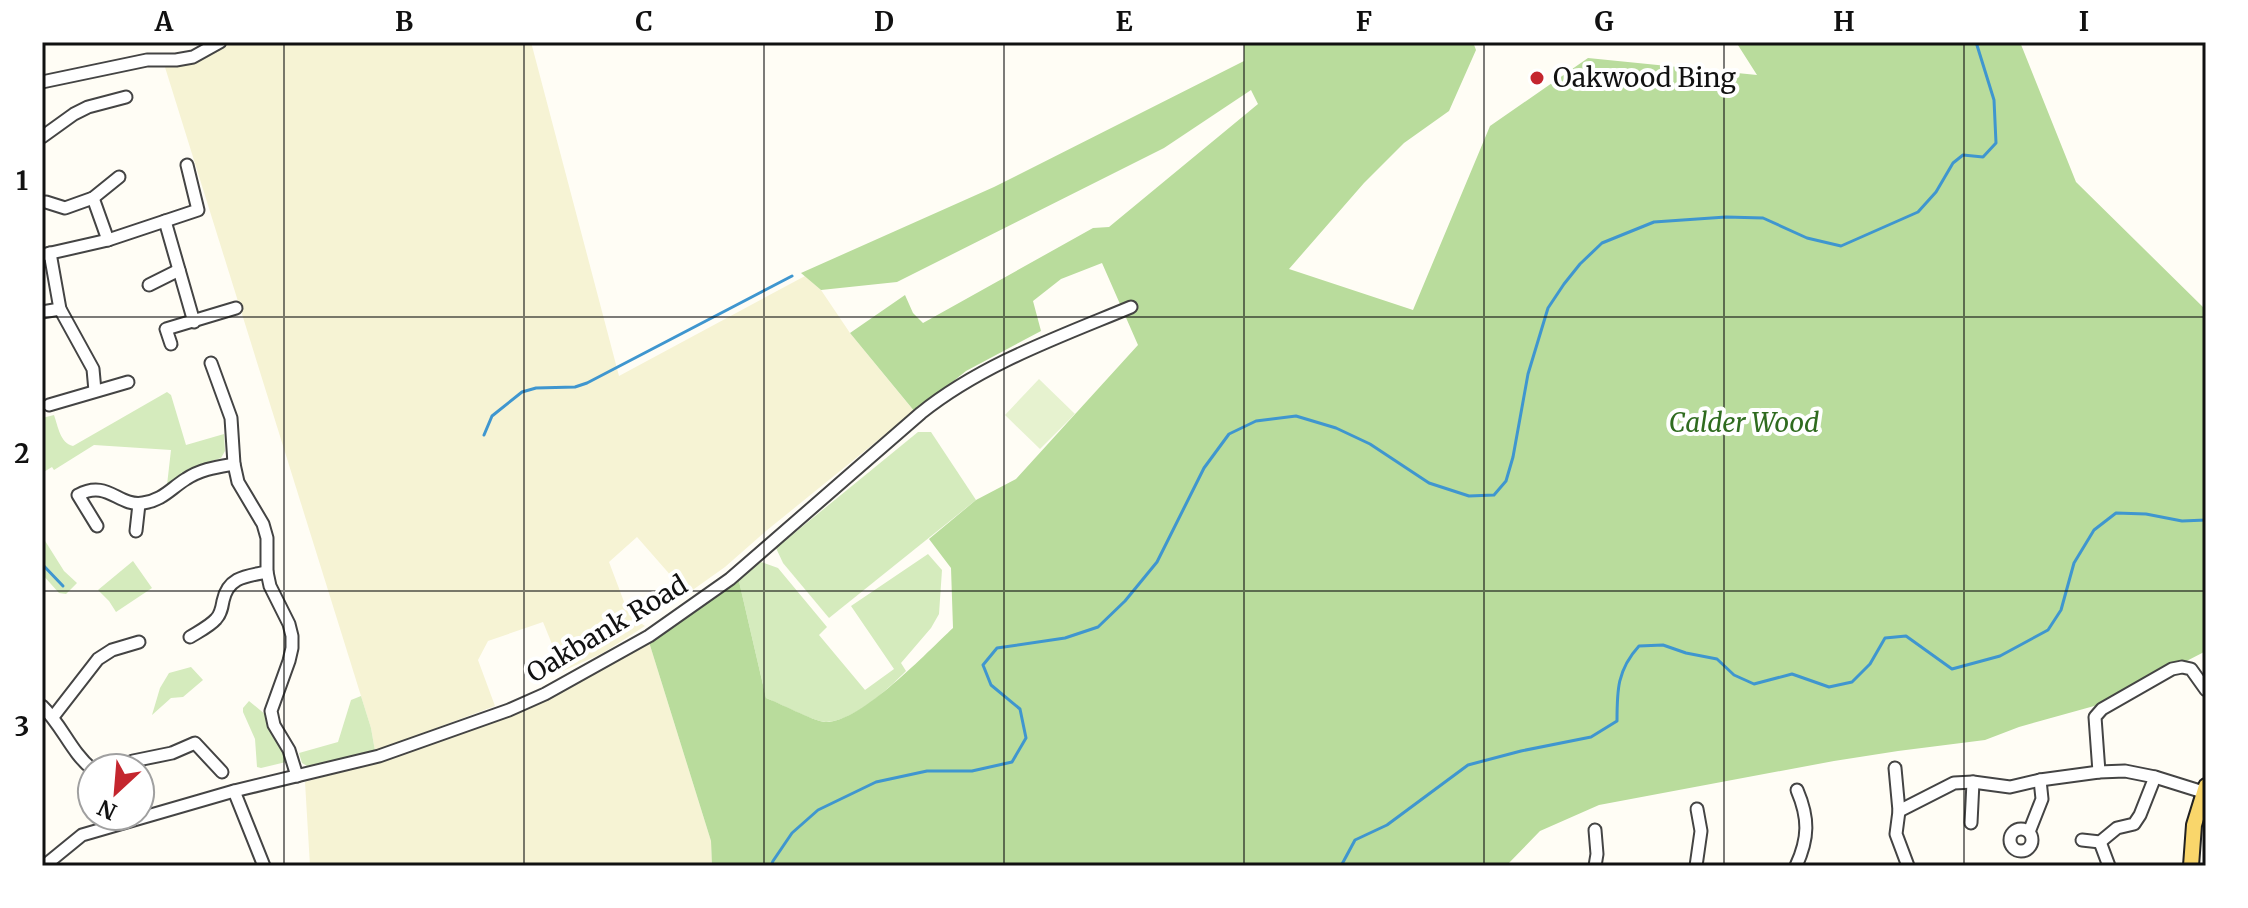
<svg xmlns="http://www.w3.org/2000/svg" width="2248" height="908" viewBox="0 0 2248 908" font-family="Merriweather,serif">
<rect width="100%" height="100%" fill="#fffdf5"/>
<!-- farmland -->
<g fill="#f6f3d4">
<polygon points="224,42 531,42 619,376 805,276 821,290 850,333 914,411 766,531 725,567 687,594 637,537 609,562 629,615 645,626 603,653 563,671 543,622 488,641 478,660 495,706 375,751 371,728 164,64"/>
<polygon points="649,642 711,841 712,866 310,866 305,782 380,761 524,710"/>
</g>
<!-- green -->
<g fill="#d5ebbd">
<path d="M167,392L171,395L186,445L224,434L225,451L221,458L188,469L167,485L171,450L94,445L54,470L52,467L42,473V418L54,415C58,426 60,443 73,446Z"/>
<polygon points="918,432 931,432 976,500 829,618 783,563 776,548"/>
<polygon points="42,536 64,571 77,583 66,594 59,593 42,574"/>
<path d="M928,554L942,570L939,614L931,628L901,663L906,671C887,690 854,721 826,722C815,722 778,703 766,698L738,577L761,562L778,568L827,627L819,635L865,690L894,669L851,606Z"/>
<polygon points="133,561 152,588 116,612 109,601 98,590"/>
<polygon points="191,667 203,680 183,697 171,698 152,715 160,688 169,673"/>
<polygon points="361,696 371,728 375,751 315,765 307,766 302,763 299,753 338,742 351,700"/>
<polygon points="249,701 266,715 272,734 284,750 286,762 261,768 257,767 255,739 243,712 243,708"/>
</g>
<!-- forest -->
<path fill="#b9dc9c" d="M1244,42H1473L1476,50L1449,111L1404,143L1364,183L1289,269L1413,310L1490,126L1588,58L1757,75L1736,42H2020L2076,182L2206,310V651L2105,703L2019,727L1985,740L1898,751L1834,761L1599,805L1540,831L1506,866H712L711,841L649,642L738,577L766,698C777,702 814,721 824,722C859,725 927,652 953,628L951,568L929,539L976,500L1016,479L1138,345L1102,263L1061,279L1033,301L1041,331L966,371L915,412L850,333L905,295L913,313L923,323L1093,228L1109,227L1258,104L1251,90L1164,148L897,282L821,290L801,273L994,187L1244,61Z"/>
<!-- pitch -->
<polygon fill="#e6f2cf" points="1039,379 1075,414 1040,449 1005,415"/>
<g fill="none" stroke-linecap="round" stroke-linejoin="round">
<!-- stream -->
<g stroke="#3f96cf" stroke-width="3">
<polyline points="484,435 492,416 522,392 536,388 575,387 587,383 792,276"/>
<polyline points="42,564 63,586"/>
<polyline points="771,866 773,861 792,833 818,810 876,782 927,771 972,771 1012,762 1026,738 1020,709 991,685 983,665 997,648 1065,638 1098,627 1125,601 1157,562 1204,468 1229,434 1256,421 1296,416 1336,428 1370,444 1429,483 1469,496 1494,495 1506,481 1513,457 1528,374 1548,308 1564,284 1580,264 1602,243 1654,222 1726,217 1763,218 1807,238 1841,246 1918,212 1936,192 1953,163 1963,155 1983,157 1996,143 1994,100 1976,42"/>
<path d="M1341,866L1355,840L1387,825L1468,765L1521,751L1591,737L1617,721C1617,691 1617,670 1639,646L1663,645L1686,653L1717,659L1734,675L1754,684L1792,674L1829,687L1852,682L1870,664L1885,638L1906,636L1952,669L2000,656L2048,630L2061,610L2074,563L2094,530L2116,513L2146,514L2182,521L2206,520"/>
</g>
<defs>
<g id="minor">
<polyline points="42,82 147,60 176,60 193,57 220,42"/>
<polyline points="42,137 74,114 88,107 126,97"/>
<polyline points="93,198 108,240"/>
<polyline points="46,202 65,208 93,198 119,177"/>
<polyline points="165,221 194,322"/>
<polyline points="50,253 60,309 93,369 95,391"/>
<polyline points="42,255 108,240 198,210 187,165"/>
<polyline points="149,285 179,270"/>
<polyline points="42,312 60,309"/>
<polyline points="171,344 166,329 236,308"/>
<polyline points="211,363 231,418 234,464 238,482 263,524 267,538 267,572 270,586 289,624 292,636 292,648 289,661 271,711 274,725 289,750 297,776"/>
<polyline points="49,405 128,382"/>
<path d="M97,526L78,495C108,479 118,507 143,503C163,500 170,489 186,479C201,469 217,467 234,464"/>
<polyline points="136,531 139,504"/>
<path d="M190,637C198,632 210,626 216,619C221,614 222,607 223,601C228,577 246,576 267,572"/>
<path d="M42,706C62,725 71,752 92,769"/>
<polyline points="53,717 98,659 112,650 139,642"/>
<polyline points="119,768 133,761 172,753 195,743 222,772"/>
<polyline points="1895,768 1899,811 1896,834 1908,866"/>
<polyline points="2099,772 2095,717 2102,709 2172,669 2182,667 2191,669 2206,690"/>
<polyline points="234,791 264,866"/>
<polyline points="1899,811 1954,783 1973,782 2010,787 2040,780 2099,772 2125,771 2155,777 2203,792"/>
<polyline points="1971,823 1973,782"/>
<circle cx="2021" cy="840" r="11"/>
<polyline points="2029,832 2042,799 2040,780"/>
<polyline points="2082,840 2100,842 2117,828 2134,824 2140,815 2155,777"/>
<polyline points="2100,842 2109,866"/>
<path d="M44,866L82,835L234,791L379,756L509,710L545,694L649,636L730,579L921,413C982,364 1059,337 1131,307"/>
<polyline points="1595,866 1597,854 1595,830"/>
<polyline points="1696,866 1701,831 1697,809"/>
<path d="M1796,866C1809,838 1809,818 1797,790"/>
</g>
<polyline id="major" points="2191,866 2194,825 2206,786"/>
</defs>
<!-- minor casing -->
<use href="#minor" stroke="#444" stroke-width="15"/>
<!-- major casing -->
<use href="#major" stroke="#222" stroke-width="18"/>
<!-- minor -->
<use href="#minor" stroke="#fff" stroke-width="11"/>
<!-- major -->
<use href="#major" stroke="#f9d66b" stroke-width="14"/>
</g>
<!-- grid -->
<path fill="none" stroke="#111" stroke-width="2" stroke-opacity="0.55" d="M284,42V866M524,42V866M764,42V866M1004,42V866M1244,42V866M1484,42V866M1724,42V866M1964,42V866M42,317H2206M42,591H2206"/>
<!-- markers -->
<circle fill="#c4262e" stroke="#fff" stroke-width="3" cx="1537" cy="78" r="8"/>
<g text-anchor="middle" stroke-width="8" stroke-linejoin="round" paint-order="stroke">
<!-- poi labels -->
<g font-size="26" fill="#111" stroke="#fff" text-anchor="start">
<text x="1553" y="87">Oakwood Bing</text>
</g>
<!-- park labels -->
<g font-size="26" font-style="italic" fill="#2f6b1f" stroke="#fff">
<text x="1744" y="432">Calder Wood</text>
</g>
<!-- street labels -->
<g font-size="26" fill="#111" stroke="#fff">
<text transform="translate(607 629) rotate(-31)" y="9">Oakbank Road</text>
</g>
</g>
<!-- border -->
<rect width="2248" height="908" fill="none" stroke="#ffffff" stroke-width="88"/>
<!-- north arrow -->
<g transform="translate(116 792) rotate(206)"><circle r="38" fill="#ffffff" stroke="#a0a0a0" stroke-width="2"/>
<path d="M0-6L14 30L0 20L-14 30Z" fill="#c4262e"/>
<text y="-12" font-size="22" font-weight="bold" text-anchor="middle" fill="#111111">N</text>
</g>
<rect x="44" y="44" width="2160" height="820" fill="none" stroke="#111" stroke-width="3"/>
<g font-size="26" text-anchor="middle" font-weight="bold" fill="#111">
<text x="164" y="31">A</text>
<text x="404" y="31">B</text>
<text x="644" y="31">C</text>
<text x="884" y="31">D</text>
<text x="1124" y="31">E</text>
<text x="1364" y="31">F</text>
<text x="1604" y="31">G</text>
<text x="1844" y="31">H</text>
<text x="2084" y="31">I</text>
<text x="22" y="190">1</text>
<text x="22" y="463">2</text>
<text x="22" y="736">3</text>
</g>
</svg>
